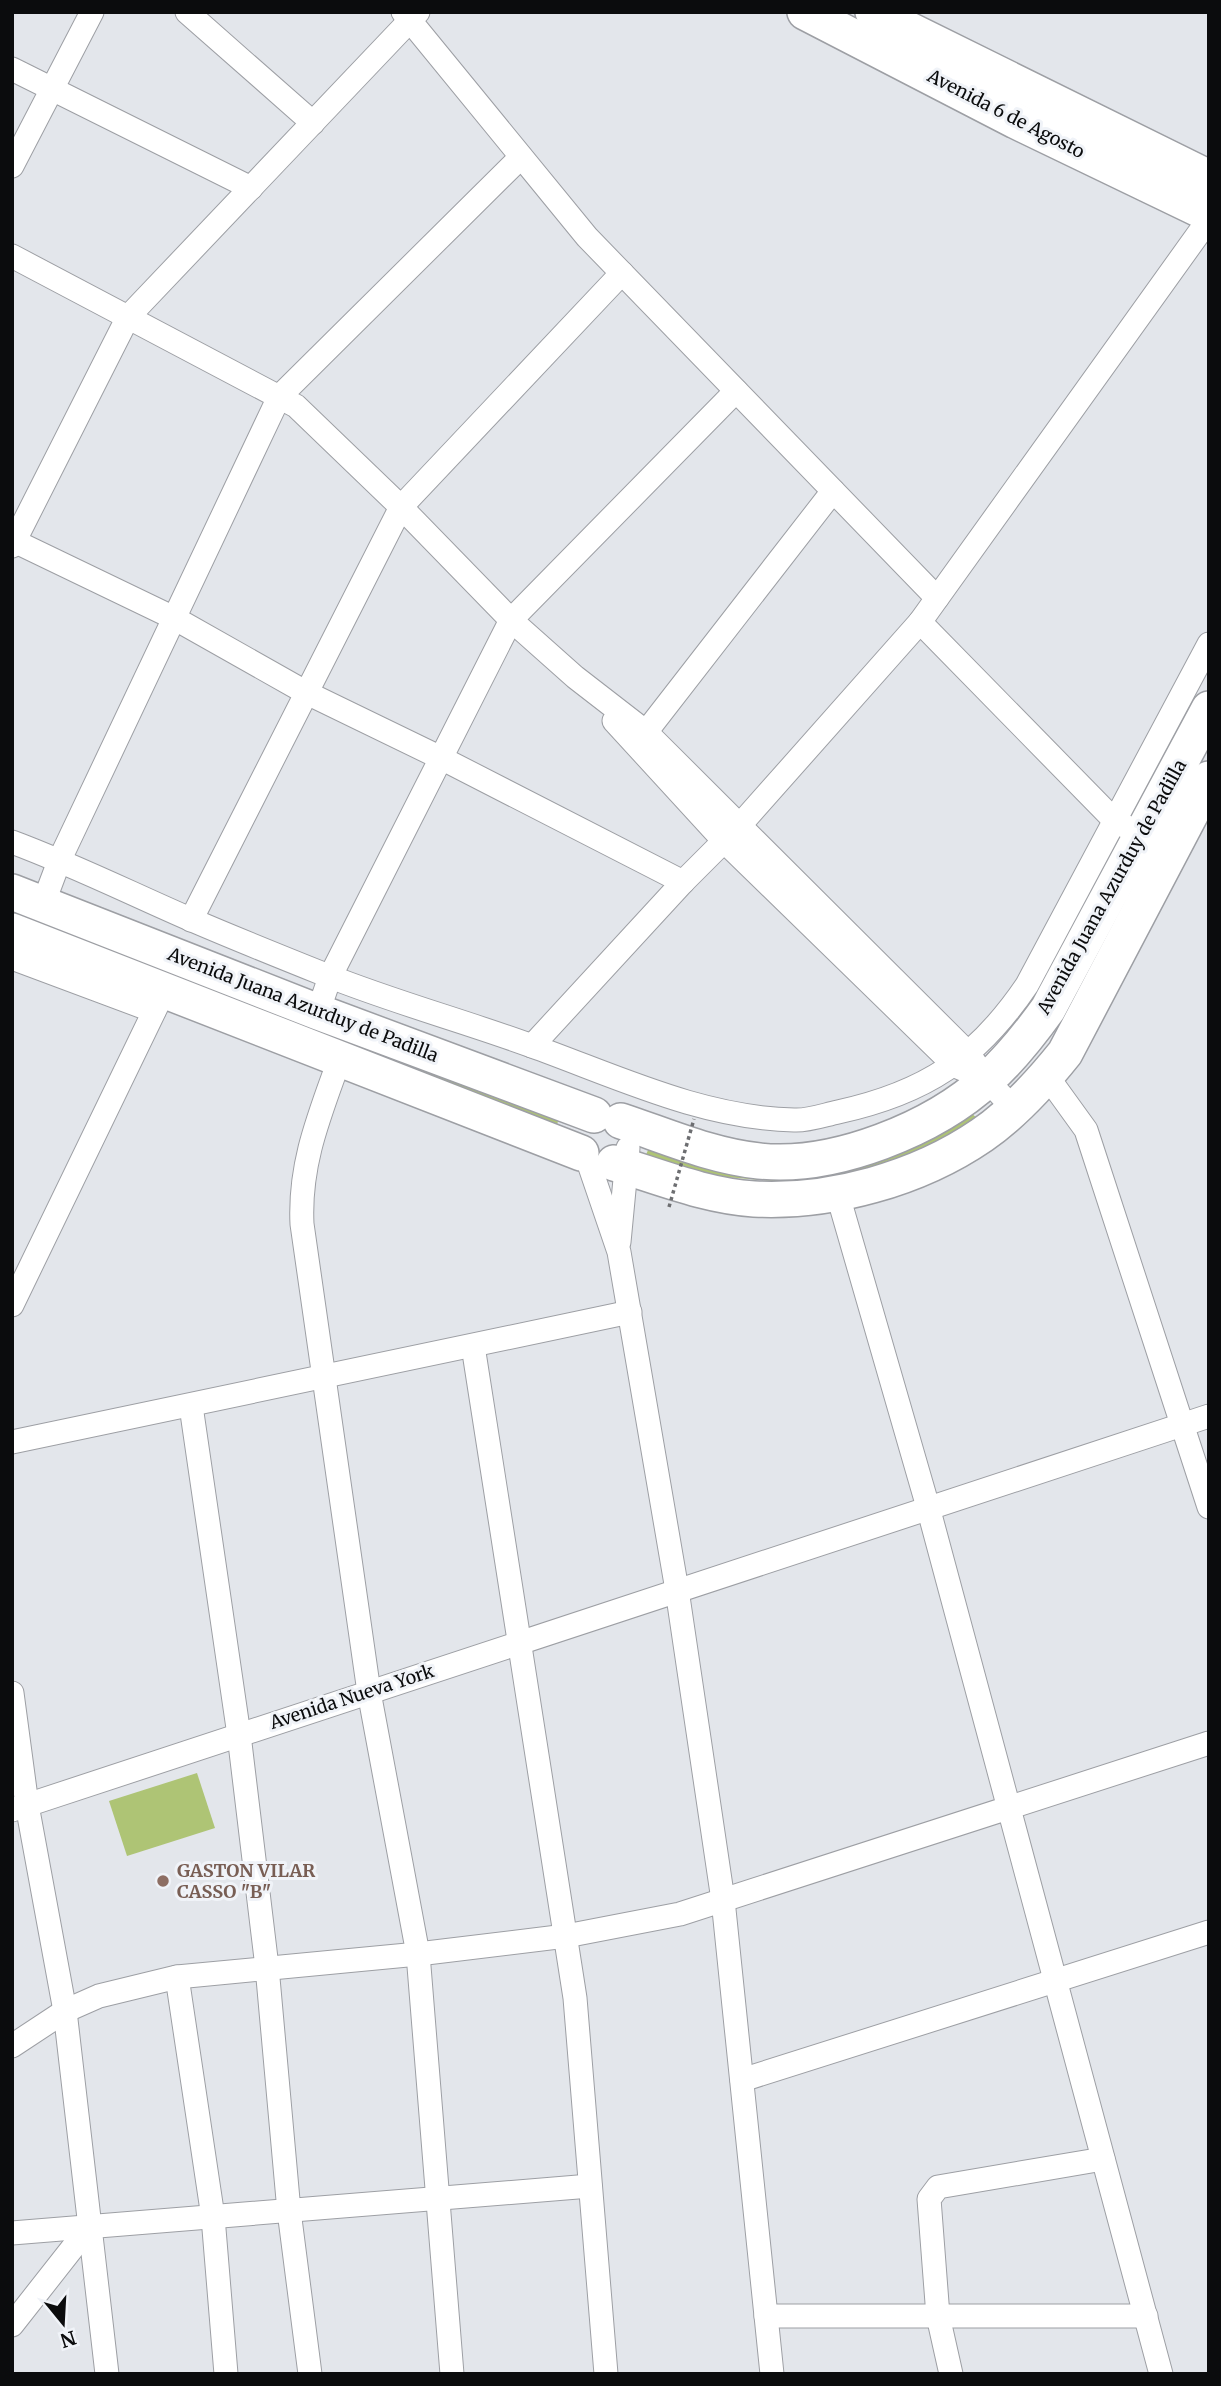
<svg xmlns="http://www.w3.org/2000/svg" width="1221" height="2386" viewBox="0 0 1221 2386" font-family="Merriweather,serif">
<rect width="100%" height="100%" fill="#e3e6eb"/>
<!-- green -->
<g fill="#aec475">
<polygon points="12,905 559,1117 556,1129 12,916"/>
<polygon points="971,1113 978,1119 921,1152 860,1172 797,1183 703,1175 644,1159 649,1148 890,1156 930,1139"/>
<polygon points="197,1773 215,1828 127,1856 109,1801"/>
</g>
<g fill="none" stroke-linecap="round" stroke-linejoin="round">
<defs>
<g id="minor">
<polyline points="187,12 313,123"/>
<polyline points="403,12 587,237 937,598"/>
<polyline points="12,69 251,188"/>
<polyline points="12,166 92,12"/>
<polyline points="12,256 296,406 401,507 511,620 575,677 646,732 968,1053 987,1080 1014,1109"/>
<polyline points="12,540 174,618 305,692 441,758 683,882"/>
<polyline points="12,546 128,317 418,12"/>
<polyline points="920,622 1116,822 1129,828"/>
<polyline points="614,721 724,841 955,1066 967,1071"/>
<polyline points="646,732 833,491"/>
<path d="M12,842C74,865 132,894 192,920C236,939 281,957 326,975C393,1002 464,1021 532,1046C618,1077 702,1118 794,1120C808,1121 824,1115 838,1112C925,1093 977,1059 1027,985L1209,644"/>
<polyline points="43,904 60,859 279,397 521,157"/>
<polyline points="191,920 401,507 622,273"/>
<polyline points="12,958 154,1011"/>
<polyline points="318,1012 330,977 511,620 736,391"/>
<polyline points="532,1046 683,882 740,825 920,622 1209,219"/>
<path d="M340,1058C320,1114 299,1163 302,1224L369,1692L418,1954L452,2374"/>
<polyline points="1047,1076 1086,1130 1209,1507"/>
<polyline points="588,1161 619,1252 677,1590 723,1900 772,2374"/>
<polyline points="837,1192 928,1507 1161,2374"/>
<polyline points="619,1242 628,1148"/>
<polyline points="12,1305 165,989"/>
<polyline points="473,1346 575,1998 606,2374"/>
<polyline points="191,1406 239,1735 267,1967 289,2211 310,2374"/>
<polyline points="12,1442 630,1312"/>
<polyline points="12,1693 27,1805 65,2011 107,2374"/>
<polyline points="12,1810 1209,1416"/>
<polyline points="177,1977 213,2217 226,2374"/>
<polyline points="12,2046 65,2011 99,1996 177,1977 418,1954 566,1936 680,1914 1209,1743"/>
<polyline points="742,2080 1209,1932"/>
<polyline points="12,2233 590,2186"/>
<polyline points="766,2316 1146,2316"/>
<polyline points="12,2325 89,2227"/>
<polyline points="951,2374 938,2316 929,2199 938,2187 1103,2159"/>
</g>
<g id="highway">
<polyline points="805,12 1016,121 1209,214"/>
<polyline points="873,12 1209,178"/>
<polyline points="12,892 318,1012 594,1115"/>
<polyline points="12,931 581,1153"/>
<path d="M621,1121C666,1136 711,1156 759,1161C834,1169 934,1129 989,1078C1012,1057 1030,1034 1048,1009L1209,709"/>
<path d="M614,1163C660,1177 706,1196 754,1199C831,1203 918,1179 982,1135C1014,1113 1041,1083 1065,1053L1209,779"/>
</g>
</defs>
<!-- minor casing -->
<use href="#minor" stroke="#9d9fa4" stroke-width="25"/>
<!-- highway casing -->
<use href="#highway" stroke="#9d9fa4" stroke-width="38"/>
<!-- minor -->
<use href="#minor" stroke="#fff" stroke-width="23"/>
<!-- highway -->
<use href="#highway" stroke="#fff" stroke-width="35"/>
<!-- path-bridge -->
<polyline stroke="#6d6e71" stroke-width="3.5" stroke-dasharray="3.5 3.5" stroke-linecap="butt" points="669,1207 694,1119"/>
</g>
<!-- markers -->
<circle fill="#8d6e63" stroke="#f0f3f8" stroke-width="2.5" cx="163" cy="1881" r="7"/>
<g text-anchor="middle" stroke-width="6" stroke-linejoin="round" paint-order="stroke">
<!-- street labels -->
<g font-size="18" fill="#0b0c0d" stroke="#f0f3f8">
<text transform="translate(1006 114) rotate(27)" y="6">Avenida 6 de Agosto</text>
<text transform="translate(1112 887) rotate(-61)" y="6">Avenida Juana Azurduy de Padilla</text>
<text transform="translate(303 1005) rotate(21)" y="6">Avenida Juana Azurduy de Padilla</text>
<text transform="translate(352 1697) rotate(-18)" y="6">Avenida Nueva York</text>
</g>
<!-- education labels -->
<g font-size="18" font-weight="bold" fill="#785e54" stroke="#f0f3f8" text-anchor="start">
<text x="177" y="1877">GASTON VILAR<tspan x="177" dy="21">CASSO "B"</tspan></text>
</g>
</g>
<!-- border -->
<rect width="1221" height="2386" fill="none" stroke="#0b0c0d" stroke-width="28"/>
<!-- north arrow -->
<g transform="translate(63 2323) rotate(162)" stroke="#f0f3f8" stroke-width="5" paint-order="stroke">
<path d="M0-5L12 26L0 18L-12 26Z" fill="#0b0c0d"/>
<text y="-10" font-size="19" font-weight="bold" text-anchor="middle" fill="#0b0c0d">N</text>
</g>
</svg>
